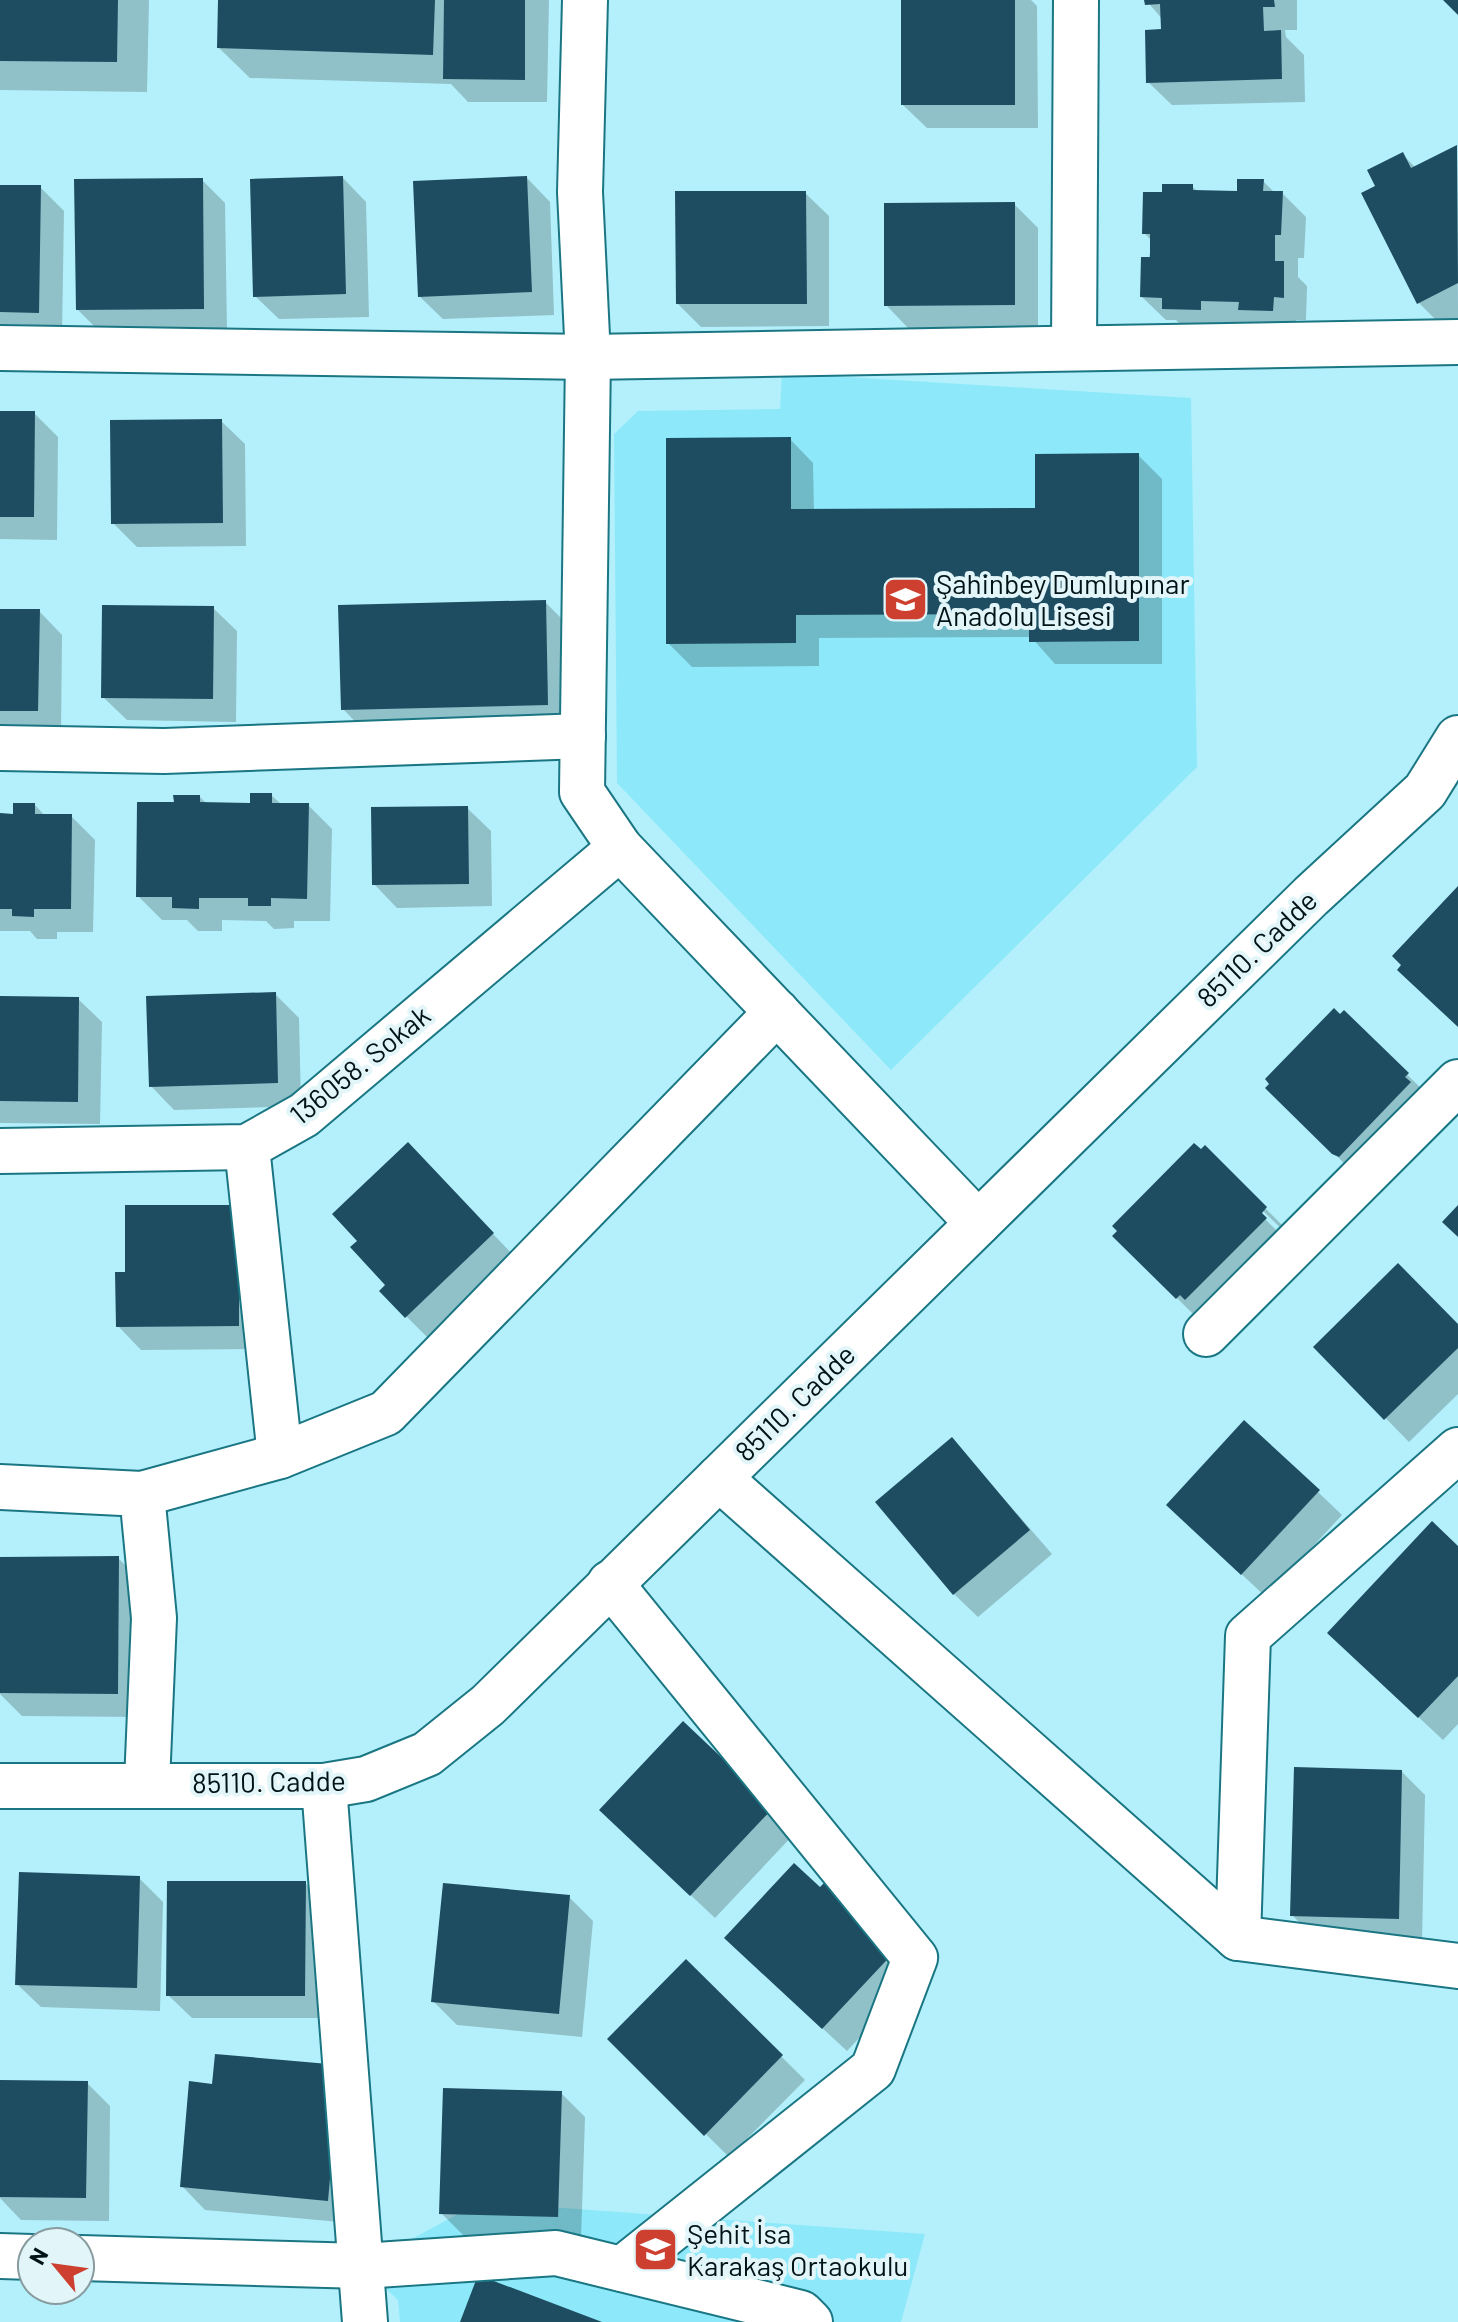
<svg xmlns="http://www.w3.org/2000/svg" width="1458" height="2322" viewBox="0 0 1458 2322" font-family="Barlow,sans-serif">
<rect width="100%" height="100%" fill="#b4f0fb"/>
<!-- built -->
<g fill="#8de9fa">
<polygon points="782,373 1191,398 1197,767 891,1070 617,783 614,434 638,411 780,409"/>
<polygon points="480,2202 925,2234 901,2322 400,2322 398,2300 362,2266"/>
</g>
<!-- shadow -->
<g fill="#0003">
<polygon points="0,0 149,0 147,92 0,90"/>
<polygon points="220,0 549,0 547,102 468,102 451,84 250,78 219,48"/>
<polygon points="903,0 1031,0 1037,6 1038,128 927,128 903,105"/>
<polygon points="1146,0 1297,0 1297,30 1285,30 1286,37 1304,55 1305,102 1172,105 1148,82 1163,31 1163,20"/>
<polygon points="1457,147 1458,318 1442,326 1418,302 1378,187 1402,154 1415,167"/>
<polygon points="343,178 366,202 369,317 279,319 255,296"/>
<polygon points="527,178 550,202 554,315 443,319 419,296"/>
<polygon points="202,180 225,203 227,332 101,333 78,310"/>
<polygon points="1263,181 1275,193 1282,193 1306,217 1304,258 1298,258 1298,277 1307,286 1306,320 1296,320 1296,334 1255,324 1224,323 1224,332 1188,332 1176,320 1166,320 1142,297 1152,241 1144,233 1164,194 1192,186 1198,192 1239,193"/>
<polygon points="0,187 40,187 64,211 62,335 0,335"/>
<polygon points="805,193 829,216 829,326 701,327 678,304"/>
<polygon points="1014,204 1038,228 1038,328 909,329 886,305"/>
<polygon points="0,413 34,413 58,437 57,540 0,539"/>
<polygon points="221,421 245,444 246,546 137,547 113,523"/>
<polygon points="790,439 813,463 814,511 1037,510 1138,455 1162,479 1162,664 1055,664 1031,637 819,638 819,666 692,667 668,643"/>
<polygon points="545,602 576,633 578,735 373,740 343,709"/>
<polygon points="213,608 237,631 236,722 127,720 103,697"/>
<polygon points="0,611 39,611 62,635 61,734 0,733"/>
<polygon points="271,795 282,805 308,805 332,829 330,921 294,921 294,928 274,929 266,921 222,920 222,931 198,931 187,920 162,920 138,896 176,804 200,797 207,804 252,805"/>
<polygon points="35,805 45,816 71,816 95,840 93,932 57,932 57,939 37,939 30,931 0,931 0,815 15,816"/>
<polygon points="467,808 491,831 492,906 397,908 374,884"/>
<polygon points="275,994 299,1018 301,1106 174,1110 151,1086"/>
<polygon points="0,998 78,999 102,1022 100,1124 0,1123"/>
<polygon points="1344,1013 1431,1098 1358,1177 1268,1088"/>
<polygon points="1205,1148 1289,1232 1287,1234 1261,1209 1258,1212 1289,1243 1200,1321 1115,1236"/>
<polygon points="431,1169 516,1258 430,1340 406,1316 388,1285"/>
<polygon points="238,1207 262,1349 141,1350 118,1326 127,1274"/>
<polygon points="1458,1326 1458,1394 1409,1442 1316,1347"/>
<polygon points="952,1439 1052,1554 978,1617 954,1594"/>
<polygon points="1318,1492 1342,1515 1266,1597 1192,1528"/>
<polygon points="1458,1549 1458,1724 1443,1740 1353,1656"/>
<polygon points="118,1558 142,1582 141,1717 22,1716 0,1694 0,1559"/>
<polygon points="683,1724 796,1832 715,1918 625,1833"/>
<polygon points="1402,1772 1425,1795 1422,1942 1316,1939 1292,1915"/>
<polygon points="139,1878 163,1902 160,2011 41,2007 17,1984"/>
<polygon points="305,1883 328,1906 328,2018 192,2018 168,1995"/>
<polygon points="820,1890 919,1974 847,2051 750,1961"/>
<polygon points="569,1897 593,1921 582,2037 457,2025 433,2001"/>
<polygon points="686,1962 805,2080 729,2157 610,2039"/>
<polygon points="340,2067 351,2223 205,2210 182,2186"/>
<polygon points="0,2082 87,2083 110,2106 109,2221 21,2220 0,2198"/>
<polygon points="561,2093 585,2117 581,2240 465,2237 441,2213"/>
</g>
<!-- building -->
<g fill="#1e4d62">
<polygon points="0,0 118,0 117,62 0,61"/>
<polygon points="218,0 435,0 433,55 217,48"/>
<polygon points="444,0 525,0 525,80 443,79"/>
<rect x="901" y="0" width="114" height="105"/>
<polygon points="1144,0 1274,0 1275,7 1263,7 1264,31 1281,30 1282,79 1146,83 1145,30 1161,29 1160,4 1145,5"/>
<polygon points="1443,0 1458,0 1458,15"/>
<polygon points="1457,145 1458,283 1417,304 1361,193 1375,186 1367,170 1403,152 1411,168"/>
<polygon points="343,176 346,294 253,297 250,179"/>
<polygon points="527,176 532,292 418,297 413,181"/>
<polygon points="203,178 204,309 76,310 74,179"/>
<polygon points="1237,179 1264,179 1263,191 1283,191 1281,235 1275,235 1275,261 1284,261 1284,298 1274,297 1273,311 1238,310 1239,302 1201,301 1201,310 1162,309 1162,298 1140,297 1141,257 1150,257 1150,234 1142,234 1143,192 1162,192 1162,184 1193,184 1193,190 1237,191"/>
<polygon points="0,185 41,185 39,313 0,312"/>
<polygon points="675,191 806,191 807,304 676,304"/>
<polygon points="1015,202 1015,305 884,306 884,203"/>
<polygon points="0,411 35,411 34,517 0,517"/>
<polygon points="222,419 223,523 111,524 110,420"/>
<polygon points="791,437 791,509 1035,508 1035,454 1139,453 1139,641 1029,642 1029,614 796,615 796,643 666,644 666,438"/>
<polygon points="546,600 548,705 341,710 338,605"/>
<polygon points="102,605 214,606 213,699 101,698"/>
<polygon points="0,609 40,609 38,711 0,711"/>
<polygon points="250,793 272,793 272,803 309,803 307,899 271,898 271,906 248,906 248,898 199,898 199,909 172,908 172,897 136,897 137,802 174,802 173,795 200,795 200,802 250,803"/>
<polygon points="13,803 35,803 35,814 72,814 71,909 34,909 34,917 12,916 12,909 0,909 0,813 13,814"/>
<polygon points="468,806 469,884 372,885 371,807"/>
<polygon points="1458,886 1458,1027 1397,970 1401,965 1392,956"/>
<polygon points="276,992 278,1083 149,1087 146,996"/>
<polygon points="0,996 79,997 78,1102 0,1101"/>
<polygon points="1334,1008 1340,1014 1344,1010 1409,1073 1405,1077 1411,1082 1339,1157 1332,1154 1265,1088 1269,1084 1265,1079"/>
<polygon points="408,1142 494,1233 405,1318 379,1291 385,1285 350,1247 357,1241 332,1214"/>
<polygon points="1194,1143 1201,1149 1205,1145 1267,1207 1262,1213 1267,1218 1185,1300 1180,1295 1176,1299 1112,1236 1117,1231 1112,1226"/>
<polygon points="125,1205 239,1205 239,1326 116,1327 115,1272 125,1272"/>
<polygon points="1458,1205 1458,1237 1442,1222"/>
<polygon points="1398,1263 1458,1324 1458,1348 1384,1420 1313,1347"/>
<polygon points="1244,1420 1320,1490 1241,1575 1166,1505"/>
<polygon points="952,1437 1030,1530 953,1595 875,1502"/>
<polygon points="1432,1521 1458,1546 1458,1676 1418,1718 1327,1633"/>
<polygon points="119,1556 118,1694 0,1693 0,1557"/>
<polygon points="683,1721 774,1807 690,1896 599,1810"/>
<polygon points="1294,1767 1402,1770 1399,1919 1290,1916"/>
<polygon points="794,1863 820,1887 825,1882 897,1949 822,2029 724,1938"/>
<polygon points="19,1872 140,1876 137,1988 15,1985"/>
<polygon points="167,1881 306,1881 305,1996 166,1996"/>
<polygon points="443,1883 570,1895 559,2014 431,2002"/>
<polygon points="686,1959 783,2055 704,2136 607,2039"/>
<polygon points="215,2054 340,2065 328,2201 180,2187 189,2081 212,2084"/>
<polygon points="0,2080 88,2081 86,2198 0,2197"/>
<polygon points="443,2088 562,2091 558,2217 439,2214"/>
<polygon points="478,2275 602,2322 460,2322"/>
</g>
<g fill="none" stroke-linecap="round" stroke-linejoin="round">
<defs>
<g id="minor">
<polyline points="585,0 580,192 588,357 582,792 620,848 978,1223"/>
<polyline points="0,348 588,357 1458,342"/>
<polyline points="1074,348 1076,0"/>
<polyline points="0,748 164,751 583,736"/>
<polyline points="247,1147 280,1456"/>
<polyline points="0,1151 247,1147 304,1115 620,848"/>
<polyline points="1206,1334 1458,1082"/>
<polyline points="719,1478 1238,1938 1458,1966"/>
<polyline points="0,1487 142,1494 154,1618 147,1783"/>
<polyline points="142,1494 280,1456 386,1413 777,1012"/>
<polyline points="610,1583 915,1958 873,2069 622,2269"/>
<polyline points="0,1786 324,1786 366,1779 427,1754 488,1705 1311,896 1425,791 1458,738"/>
<polyline points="324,1786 365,2322"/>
<polyline points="1238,1938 1248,1636 1458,1450"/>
<polyline points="0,2256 32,2257"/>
<polyline points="80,2258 362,2266 556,2253 801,2313 810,2322"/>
</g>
</defs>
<!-- minor casing -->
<use href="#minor" stroke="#1a7683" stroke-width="48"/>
<!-- minor -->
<use href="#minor" stroke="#fff" stroke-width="44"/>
</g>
<!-- icons -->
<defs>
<symbol id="school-square" viewBox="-11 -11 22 22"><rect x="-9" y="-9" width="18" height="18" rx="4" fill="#cd4030" stroke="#e2f5f9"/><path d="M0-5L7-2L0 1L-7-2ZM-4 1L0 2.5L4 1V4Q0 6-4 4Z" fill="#fff"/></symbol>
</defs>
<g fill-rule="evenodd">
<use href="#school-square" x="880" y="574" width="51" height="51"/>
<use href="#school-square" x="630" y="2224" width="51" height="51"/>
</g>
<g text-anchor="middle" stroke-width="8" stroke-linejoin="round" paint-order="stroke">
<!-- poi labels -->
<g font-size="28" fill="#001317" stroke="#e2f5f9" text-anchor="start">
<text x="936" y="594">Şahinbey Dumlupınar<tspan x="936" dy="32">Anadolu Lisesi</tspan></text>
<text x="687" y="2244">Şehit İsa<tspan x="687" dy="32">Karakaş Ortaokulu</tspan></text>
</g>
<!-- street labels -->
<g font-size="28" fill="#001317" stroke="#e2f5f9">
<text transform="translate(1257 949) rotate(-44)" y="10">85110. Cadde</text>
<text transform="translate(360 1065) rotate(-39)" y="10">136058. Sokak</text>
<text transform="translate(795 1403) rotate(-44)" y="10">85110. Cadde</text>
<text transform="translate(269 1782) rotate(-1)" y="10">85110. Cadde</text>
</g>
</g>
<!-- north arrow -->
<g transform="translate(56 2266) rotate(299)"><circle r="38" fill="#e2f5f9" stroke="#889b9f" stroke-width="2"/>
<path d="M0-6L14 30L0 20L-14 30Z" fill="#cd4030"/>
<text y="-12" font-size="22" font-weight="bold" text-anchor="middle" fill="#001317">N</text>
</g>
</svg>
